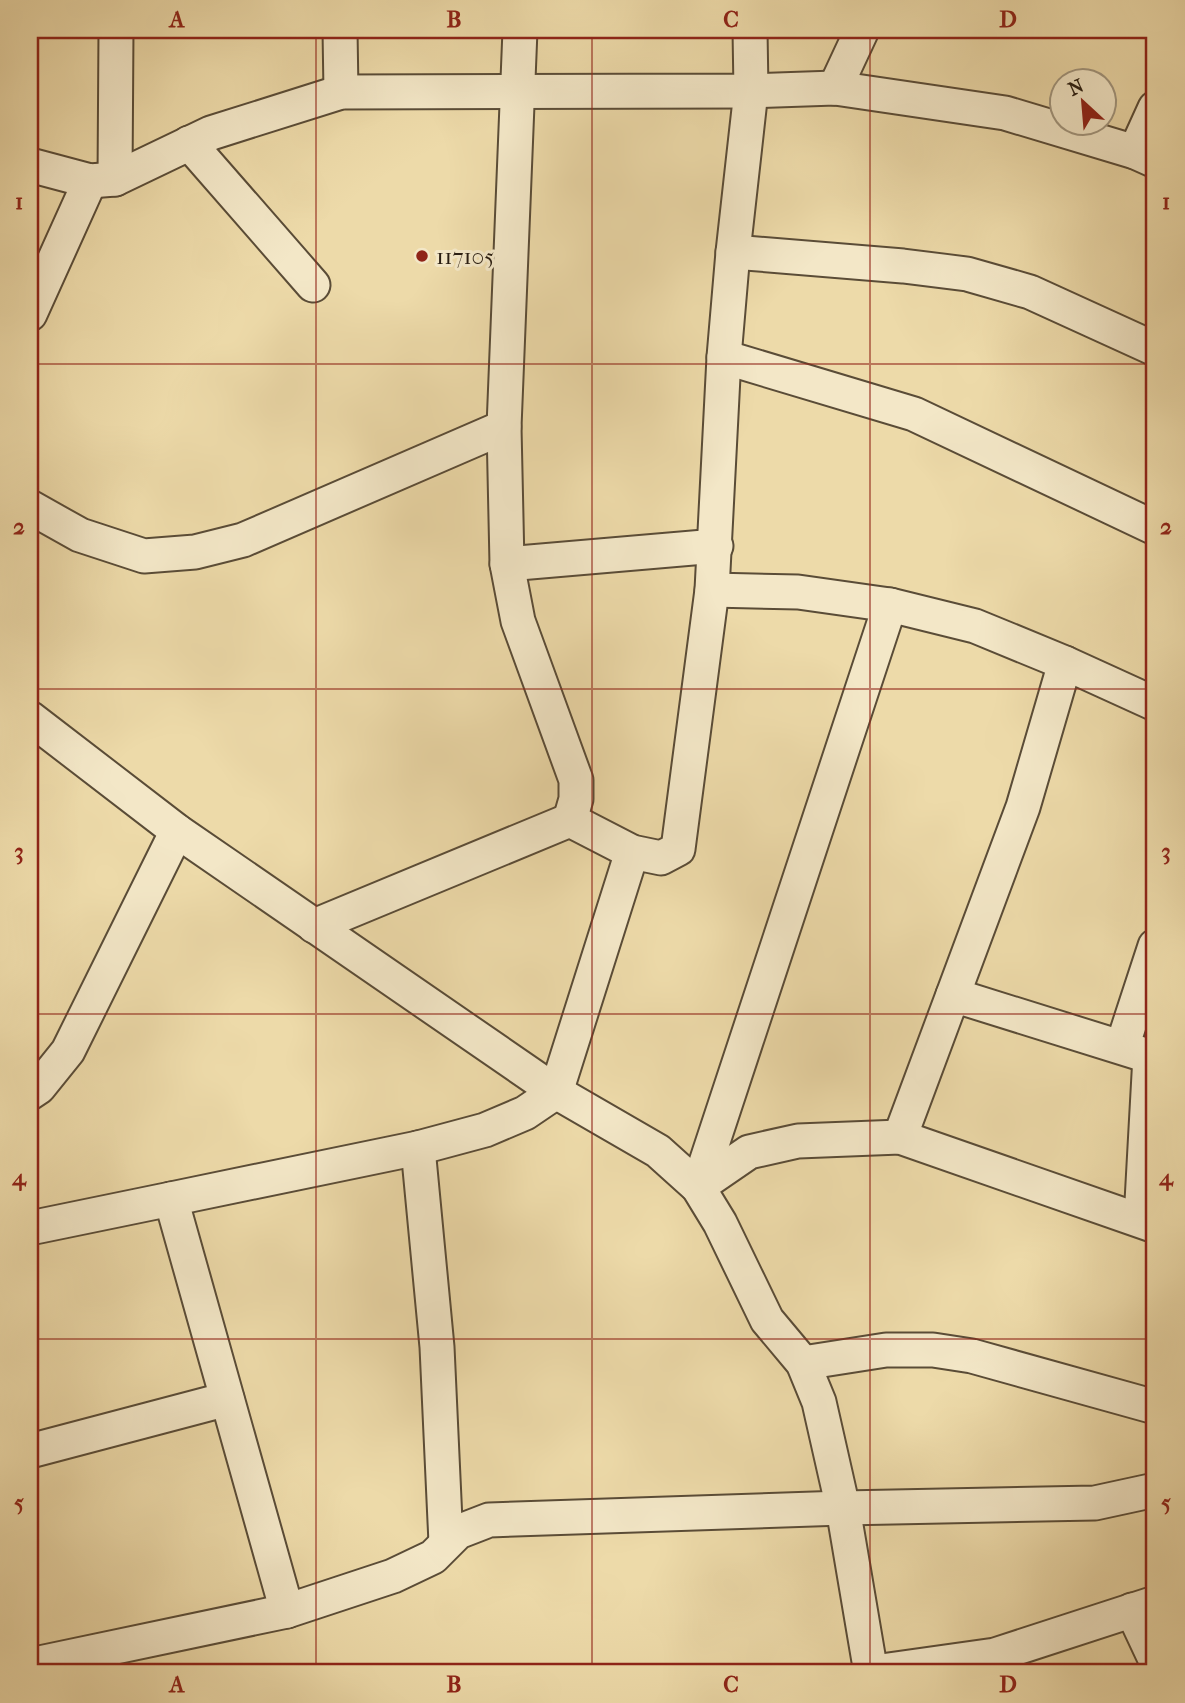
<svg xmlns="http://www.w3.org/2000/svg" width="1185" height="1703" viewBox="0 0 1185 1703" font-family="'IM FELL French Canon',serif">
<rect width="100%" height="100%" fill="#eddaa9"/>
<filter id="stains"><feTurbulence type="fractalNoise" baseFrequency=".00286" numOctaves="4"/><feColorMatrix values="0 0 0 0 .2 0 0 0 0 .09 0 0 0 0 .02 0 0 0 .5 -.17"/></filter>
<radialGradient id="worn" r=".72"><stop offset=".6" stop-color="#630" stop-opacity="0"/><stop offset="1" stop-color="#630" stop-opacity=".3"/></radialGradient>
<g fill="none" stroke-linecap="round" stroke-linejoin="round">
<defs>
<g id="minor">
<polyline points="340,30 341,92"/>
<polyline points="520,30 504,427 507,564 518,621 576,780 576,799 570,820"/>
<polyline points="835,88 862,30"/>
<polyline points="189,143 313,285"/>
<polyline points="1135,152 1155,108"/>
<polyline points="30,165 90,181 115,179 211,133 341,92 751,91 835,88 1005,113 1135,152 1155,161"/>
<polyline points="115,179 116,30"/>
<polyline points="733,252 903,266 967,274 1030,292 1155,349"/>
<polyline points="30,314 90,181"/>
<polyline points="724,357 914,414 1155,528"/>
<polyline points="30,507 80,535 144,556 195,552 243,540 504,427"/>
<polyline points="507,564 716,546"/>
<polyline points="712,590 798,592 890,605 975,626 1065,663 1155,704"/>
<polyline points="30,718 177,831 556,1092 658,1151 698,1187 720,1223 767,1320 803,1363 819,1402 843,1508 871,1673"/>
<polyline points="314,926 570,820 632,852 661,858 678,849 712,590 724,357 733,252 751,91 750,30"/>
<polyline points="953,995 1155,1058"/>
<polyline points="1122,1047 1155,946"/>
<polyline points="30,1093 39,1087 68,1051 177,831"/>
<polyline points="900,1137 1023,807 1065,663"/>
<polyline points="418,1148 437,1347 446,1543"/>
<polyline points="698,1187 890,605"/>
<polyline points="698,1187 749,1152 798,1141 900,1137 1155,1226"/>
<polyline points="1141,1220 1150,1056"/>
<polyline points="30,1228 171,1199"/>
<polyline points="803,1363 886,1350 933,1350 972,1356 1155,1407"/>
<polyline points="30,1451 227,1399"/>
<polyline points="1132,1610 1155,1659"/>
<polyline points="287,1611 171,1199 418,1148 485,1130 525,1113 556,1092 632,852"/>
<polyline points="30,1665 287,1611 393,1576 433,1557 458,1532 489,1520 843,1508 1095,1503 1155,1490"/>
<polyline points="867,1673 995,1655 1155,1603"/>
</g>
</defs>
<!-- minor casing -->
<use href="#minor" stroke="#5a4c37" stroke-width="37"/>
<!-- minor -->
<use href="#minor" stroke="#f3e7c7" stroke-width="33"/>
</g>
<!-- grid -->
<path fill="none" stroke="#8f2418" stroke-width="2" stroke-opacity="0.55" d="M316,30V1673M592,30V1673M870,30V1673M30,364H1155M30,689H1155M30,1014H1155M30,1339H1155"/>
<!-- markers -->
<circle fill="#8f2418" stroke="#f3e7c7" stroke-width="2.5" cx="422" cy="256" r="7"/>
<g text-anchor="middle" stroke-width="6" stroke-linejoin="round" paint-order="stroke">
<!-- poi labels -->
<g font-size="23" fill="#291d11" stroke="#f3e7c7" text-anchor="start">
<text x="436" y="264">117105</text>
</g>
</g>
<!-- margin -->
<rect width="1185" height="1703" fill="none" stroke="#eddaa9" stroke-width="77"/>
<!-- north arrow -->
<g transform="translate(1083 102) rotate(334)"><circle r="33" fill="#f3e7c7" stroke="#a2967e" stroke-width="2"/>
<path d="M0-5L12 26L0 18L-12 26Z" fill="#8f2418"/>
<text y="-10" font-size="19" font-weight="bold" text-anchor="middle" fill="#291d11">N</text>
</g>
<rect x="38" y="38" width="1108" height="1626" fill="none" stroke="#8f2418" stroke-width="2.5"/>
<g font-size="23" text-anchor="middle" font-weight="bold" fill="#8f2418">
<text x="177" y="27">A</text>
<text x="454" y="27">B</text>
<text x="731" y="27">C</text>
<text x="1008" y="27">D</text>
<text x="19" y="209">1</text>
<text x="1166" y="209">1</text>
<text x="19" y="534">2</text>
<text x="1166" y="534">2</text>
<text x="19" y="859">3</text>
<text x="1166" y="859">3</text>
<text x="19" y="1185">4</text>
<text x="1166" y="1185">4</text>
<text x="19" y="1510">5</text>
<text x="1166" y="1510">5</text>
<text x="177" y="1692">A</text>
<text x="454" y="1692">B</text>
<text x="731" y="1692">C</text>
<text x="1008" y="1692">D</text>
</g>
<rect width="100%" height="100%" filter="url(#stains)"/>
<rect width="100%" height="100%" fill="url(#worn)"/>
</svg>
